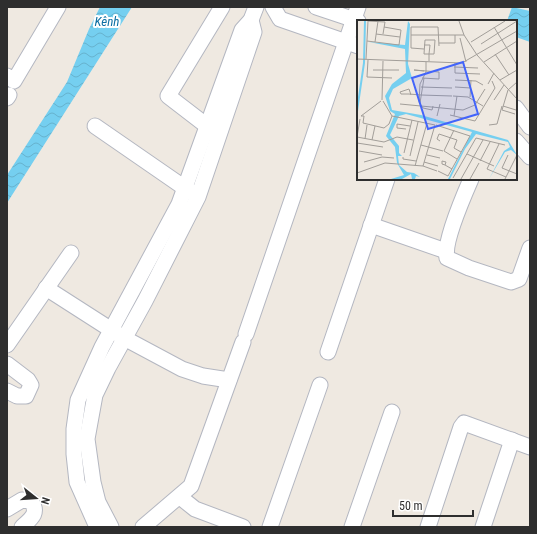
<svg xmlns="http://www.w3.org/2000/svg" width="537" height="534" viewBox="0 0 537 534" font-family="'Roboto Condensed',sans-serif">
<defs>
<pattern id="water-waves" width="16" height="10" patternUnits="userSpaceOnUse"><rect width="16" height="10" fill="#75cff0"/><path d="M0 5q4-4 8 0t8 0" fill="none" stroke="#66b2ce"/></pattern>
</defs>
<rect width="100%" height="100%" fill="#efe9e1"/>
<!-- water -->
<g fill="url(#water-waves)">
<polygon points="100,7 132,7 7,203 7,175 67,82 89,29"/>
<polygon points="512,7 530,11 530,42 516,37 516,21 507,21"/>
</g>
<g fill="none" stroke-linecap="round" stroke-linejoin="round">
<defs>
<g id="minor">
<polyline points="273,7 280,19 358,46"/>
<polyline points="316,7 358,21"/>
<polyline points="7,76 14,81 58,7"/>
<polyline points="7,98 9,95"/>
<polyline points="516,108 530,127"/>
<polyline points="95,126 192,193"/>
<polyline points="207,126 168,96 222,7"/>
<polyline points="516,141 530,157"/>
<path d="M471,179C464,195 443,243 447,258L469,268L511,282L519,279L530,248"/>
<polyline points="371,225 446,251"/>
<polyline points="46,288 124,338 182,369 203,376 229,380"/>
<polyline points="246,334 358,7"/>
<polyline points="7,345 71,253"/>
<polyline points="328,352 387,179"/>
<polyline points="7,364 28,380 31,385 26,396 17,396 7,391"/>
<polyline points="180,497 195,509 243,527"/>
<path d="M7,509L22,500L31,501C39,513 32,518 22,527"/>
<polyline points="97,527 77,482 74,454 74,429 78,400 102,347 179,204 242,30 251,20 256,7"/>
<polyline points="111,527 98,502 93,482 87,439 95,395 108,368 145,301 198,197 254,32 251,20"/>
<polyline points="143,527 191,486 243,342"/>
<polyline points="270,527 320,385"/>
<polyline points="352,527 392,412"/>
<polyline points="428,527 461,427 464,423 530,447"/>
<polyline points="483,527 512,440"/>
</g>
</defs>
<!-- minor casing -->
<use href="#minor" stroke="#b4b7c1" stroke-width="17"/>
<!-- minor -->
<use href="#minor" stroke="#fff" stroke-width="15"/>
</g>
<g text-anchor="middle" stroke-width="4" stroke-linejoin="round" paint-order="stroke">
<!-- water labels -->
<g font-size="13" font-style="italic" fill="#0d6fa3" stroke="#fff">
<text x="107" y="26">Kênh</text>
</g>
</g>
<!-- overview -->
<g transform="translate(357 20)">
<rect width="160" height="160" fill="#efe9e1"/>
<path d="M51,1L53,4L51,44L55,58L36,69L32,78L35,90L64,95L151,120L160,135L154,130L148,132L132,159L147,131L153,127L151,122L119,114L108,129L93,159H91L115,112L49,94L42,96L33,115L42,126V133L45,136H41L42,145L50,152L57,153L63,157L59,156L58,159H55L54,154L45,159H34L47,155L40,143L38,127L29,116L38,94L33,91L28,76L35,64L49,53L48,29L12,22L48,25Z" fill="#75cff0"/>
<path fill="none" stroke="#75cff0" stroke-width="2" d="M0,91L7,43L8,1"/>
<path fill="none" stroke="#a29e99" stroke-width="1" d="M11,1L28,2L26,14M102,1L107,15L120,35L160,79M137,7L160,45M19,14L43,17M54,15H107M103,18L109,42M10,21L42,25L44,10L27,7M18,22L21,1M114,22L148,1M82,23H98V15M124,24L160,1M67,25H73L72,34H77L78,20H68L67,34H72V41M67,29L54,28V7H81L82,26M138,34L152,55M0,39L105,43L160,11M9,39L11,1M11,40L10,57L35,58M69,42V52L63,64L62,82L66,88L75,90L76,86M127,42L160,21M98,43V53L123,54M97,47L121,48M16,50H42M65,58L82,59V52L57,50L67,51M98,60L119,61L126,65M143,60L160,50M131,64L137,53M64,67L95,68M98,67L114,68M54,75L52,69L43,72L44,74H52L64,75L95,76M96,76L111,77L126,86M113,77L114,60M25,80L26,41M137,80L147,65M26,81L35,96M63,83L67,58M43,84L106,90L118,85L128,69M146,86L159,90M158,94L145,90L151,70L160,62M93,95L118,101L138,68L135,61M4,96H7L6,103L27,108L32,104L35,96M4,96L24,81M80,96L83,84M97,96L100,76M79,105L113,116L91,156L81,151M132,105L140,104L145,86M49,109L40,108V104L53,106M97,110L87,131L100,139M0,117L27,122L40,117L56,120M0,117L3,99M8,119L10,105M15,120L18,106M83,121L80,119L82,114L100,120L97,128L104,132M0,123L26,127M142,124L130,149L149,157M64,125L86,131M2,131L25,135M47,133L55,100M110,134L137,146M70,135L83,138M151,135L145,148L160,154M53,136L61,102M46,137V139L59,141M123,141L133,122M7,142L25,137L37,138M67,142L81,146M88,145L89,142L85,141V144L88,145L95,149M58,146L70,103M66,146L80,151M0,153L28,143L66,146L78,105L35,96M96,158L119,118L148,125M104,159L126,120M113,159L122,143M148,159L160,135"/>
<path fill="#4264fb" fill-opacity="0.15" stroke="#4264fb" stroke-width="2" d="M106,42L121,94L71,109L55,58Z"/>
<rect width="160" height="160" fill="none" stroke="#2e2e2e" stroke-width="2"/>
</g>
<!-- border -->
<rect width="537" height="534" fill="none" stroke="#2e2e2e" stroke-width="16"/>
<!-- north arrow -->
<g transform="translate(36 498) rotate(107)" stroke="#ffffff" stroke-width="3" paint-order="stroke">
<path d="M0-3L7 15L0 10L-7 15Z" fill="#2e2e2e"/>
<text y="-6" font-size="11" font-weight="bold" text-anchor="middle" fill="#2e2e2e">N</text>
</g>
<!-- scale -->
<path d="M393 510v6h80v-6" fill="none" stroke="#2e2e2e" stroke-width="2"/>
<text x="399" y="510" font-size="12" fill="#2e2e2e" stroke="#ffffff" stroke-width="3" paint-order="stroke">50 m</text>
</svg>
